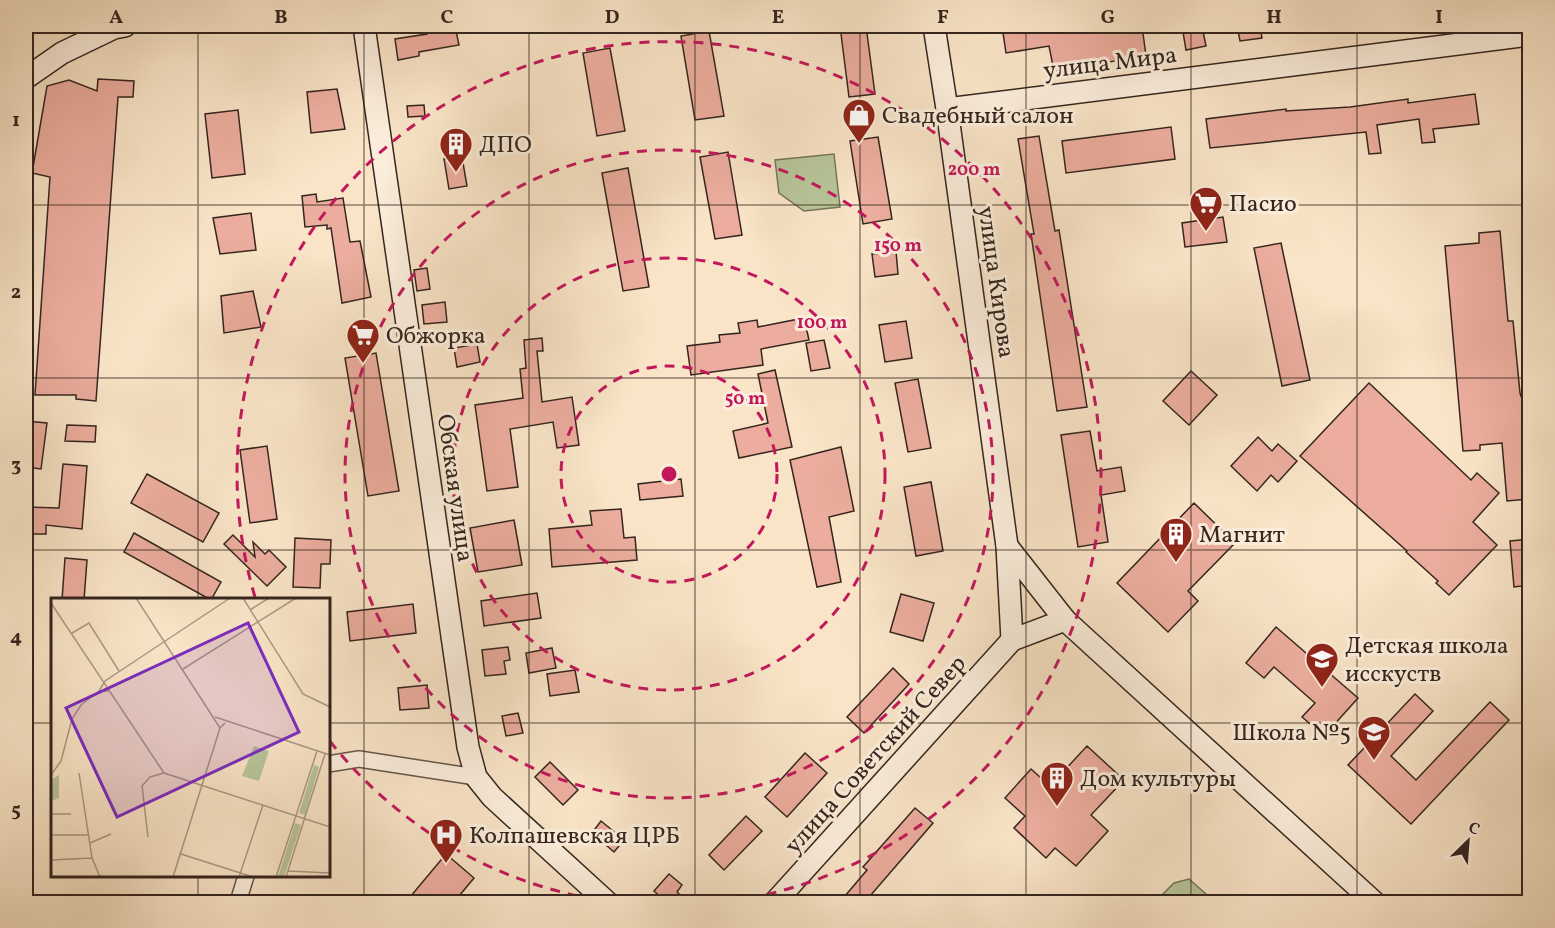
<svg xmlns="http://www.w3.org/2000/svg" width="1555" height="928" viewBox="0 0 1555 928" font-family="Vollkorn,serif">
<rect width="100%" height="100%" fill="#f9e4c7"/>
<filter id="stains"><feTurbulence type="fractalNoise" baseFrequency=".00333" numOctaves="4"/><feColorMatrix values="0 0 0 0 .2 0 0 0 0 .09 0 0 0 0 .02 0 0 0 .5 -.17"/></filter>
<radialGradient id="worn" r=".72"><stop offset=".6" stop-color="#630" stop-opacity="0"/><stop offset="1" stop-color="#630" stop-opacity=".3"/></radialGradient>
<!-- green -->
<g fill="#b8c59a" stroke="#76755c" stroke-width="1.5">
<polygon points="834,154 840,207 804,211 779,193 775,160"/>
<polygon points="1189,879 1215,902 1155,902 1174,883"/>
</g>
<!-- building -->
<g fill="#ecad9e" stroke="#35251f" stroke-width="1.5">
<polygon points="426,26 455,26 459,45 419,52 419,56 398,60 395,39 427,34"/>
<polygon points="840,26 866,26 875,94 849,97"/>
<polygon points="1002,26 1098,26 1100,33 1142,26 1146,56 1054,71 1049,46 1006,53"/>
<polygon points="1182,26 1202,26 1206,46 1186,50"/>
<polygon points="1237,26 1260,26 1262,38 1240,41"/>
<polygon points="709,31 724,116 695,120 681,36"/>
<polygon points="610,48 625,131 597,136 583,53"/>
<polygon points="98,79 134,81 133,97 118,97 96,401 76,399 76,395 35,395 50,177 32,173 47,86 69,80 97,91"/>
<polygon points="337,89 345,129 311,133 307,92"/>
<polygon points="1475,94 1479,124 1433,129 1435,142 1422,143 1419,119 1377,125 1381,153 1369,154 1366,132 1210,148 1206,119 1286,109 1286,111 1350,107 1408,99 1408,103"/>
<polygon points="424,105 425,116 408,117 407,106"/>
<polygon points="238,110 245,174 212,178 205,114"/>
<polygon points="1171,127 1175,159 1066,173 1062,141"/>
<polygon points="1039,136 1055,231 1059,230 1087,407 1057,411 1031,234 1034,234 1018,139"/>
<polygon points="878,137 892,219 863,224 850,141"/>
<polygon points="728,152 742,235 715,239 700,157"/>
<polygon points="462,157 467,186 449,189 444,159"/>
<polygon points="628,168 649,287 623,291 602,173"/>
<polygon points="316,194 317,202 343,198 350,242 360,241 371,297 342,303 331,228 327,229 327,225 305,227 302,196"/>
<polygon points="251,213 256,250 220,254 213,218"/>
<polygon points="1223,217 1227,242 1185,247 1182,223"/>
<polygon points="1500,231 1508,321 1513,321 1520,393 1522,399 1530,398 1530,499 1507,501 1502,443 1480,445 1480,450 1463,451 1445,246 1479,243 1479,233"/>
<polygon points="1281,243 1310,380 1282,386 1254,248"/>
<polygon points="896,251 898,274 875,277 872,254"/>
<polygon points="427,268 430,289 417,291 414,270"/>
<polygon points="253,291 261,327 224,333 221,296"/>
<polygon points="445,302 447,322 424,324 422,305"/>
<polygon points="804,318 809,340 761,349 763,365 691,375 687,346 720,342 719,335 740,333 738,323 757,320 758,327"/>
<polygon points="906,321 912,358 885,362 879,325"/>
<polygon points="542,338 543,351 537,351 542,402 572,397 579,445 557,448 553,422 510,429 518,487 487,491 475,405 523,398 520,369 526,368 524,340"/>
<polygon points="824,340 830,368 811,371 806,343"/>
<polygon points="477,344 480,362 457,367 454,348"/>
<polygon points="376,353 399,491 368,496 345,358"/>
<polygon points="775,370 792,447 739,458 733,431 768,423 758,374"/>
<polygon points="1191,371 1217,395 1189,425 1163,401"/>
<polygon points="918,379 931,448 908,452 895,383"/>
<polygon points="1369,383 1471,480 1477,473 1499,493 1473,522 1497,545 1449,595 1436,583 1438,581 1406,552 1407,551 1300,456"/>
<polygon points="26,421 47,423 41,469 26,467"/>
<polygon points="67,425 96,426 95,442 65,441"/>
<polygon points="1090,431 1097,471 1121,467 1125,491 1101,495 1108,542 1078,547 1061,435"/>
<polygon points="1258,437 1272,451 1278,444 1297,461 1278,482 1271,475 1257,491 1231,466"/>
<polygon points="267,446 277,519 250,523 240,450"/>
<polygon points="841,447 854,511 829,517 841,582 817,587 790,460"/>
<polygon points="63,464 87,466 82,529 46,525 46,534 26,534 26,507 59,508"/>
<polygon points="147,474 219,513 203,542 131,503"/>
<polygon points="681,479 683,496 640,500 638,484"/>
<polygon points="931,482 943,551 916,556 904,487"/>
<polygon points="1194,503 1235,543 1188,591 1198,601 1168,632 1117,583"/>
<polygon points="621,509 624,538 635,537 637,560 552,567 549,529 592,525 590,511"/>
<polygon points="514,520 522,565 478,572 470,528"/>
<polygon points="134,533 221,582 211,600 124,552"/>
<polygon points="233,535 255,557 253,542 265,554 269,550 286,567 267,586 224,544"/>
<polygon points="295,538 331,540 330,564 321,564 320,588 293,587"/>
<polygon points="1530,539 1530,585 1514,587 1510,541"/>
<polygon points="65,558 87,560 84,600 62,600"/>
<polygon points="537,593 541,618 484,626 481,601"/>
<polygon points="901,594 934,603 923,641 890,632"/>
<polygon points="413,604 416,633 350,641 347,612"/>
<polygon points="1276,627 1358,698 1324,736 1302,717 1315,703 1274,667 1264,678 1246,663"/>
<polygon points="508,647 510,660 504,661 506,674 485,676 482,650"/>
<polygon points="552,648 556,668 529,673 526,653"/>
<polygon points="893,668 909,684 864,733 847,717"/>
<polygon points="575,670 579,692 550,696 547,674"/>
<polygon points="427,685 429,708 400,710 398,688"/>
<polygon points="1415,694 1433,711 1391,756 1416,780 1490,702 1509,720 1411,824 1348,765"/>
<polygon points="518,713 523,733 506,736 502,716"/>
<polygon points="1087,746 1124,780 1091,815 1108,831 1076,866 1055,848 1046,858 1014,828 1025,816 1005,798 1031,769 1050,786"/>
<polygon points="805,753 827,773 787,817 765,797"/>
<polygon points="550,762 578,790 563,805 535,777"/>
<polygon points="915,808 933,823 864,903 839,903 867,870 863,867"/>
<polygon points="746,816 762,831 724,870 709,855"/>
<polygon points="601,821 624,840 614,852 592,833"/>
<polygon points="446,854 474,878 459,896 466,903 405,903"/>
<polygon points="669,874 682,885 677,892 689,903 667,903 654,891"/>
</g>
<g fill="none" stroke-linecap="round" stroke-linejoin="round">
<defs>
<g id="street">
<polyline points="328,764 359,759 476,777"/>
<polyline points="238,902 246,876"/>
</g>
<g id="secondary">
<polyline points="364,26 468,747 476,777 492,797 607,902"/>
<polyline points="934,26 947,109 1007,546 1012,640"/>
<polyline points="26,78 62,53 114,28 125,26"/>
<polyline points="947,109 1530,35"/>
<polyline points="1007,546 1065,620 1374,902"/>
<polyline points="775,902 1012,640 1065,620"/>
</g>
</defs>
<!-- street casing -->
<use href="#street" stroke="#665549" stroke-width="18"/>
<!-- secondary casing -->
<use href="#secondary" stroke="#35251f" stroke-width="24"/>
<!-- street -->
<use href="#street" stroke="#fbeddb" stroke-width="15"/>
<!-- secondary -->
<use href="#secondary" stroke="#fbeddb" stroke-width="21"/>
</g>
<!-- grid -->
<path fill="none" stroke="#35251f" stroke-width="1.5" stroke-opacity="0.55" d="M198,26V600M364,26V902M529,26V902M695,26V902M860,26V902M1026,26V902M1191,26V902M1357,26V902M26,205H1530M26,378H1530M26,550H1530M26,723H52M328,723H1530M198,876V902"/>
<!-- distance rings -->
<g fill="none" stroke="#c2185b" stroke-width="3" stroke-dasharray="10 8">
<circle cx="669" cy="474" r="108"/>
<circle cx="669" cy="474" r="216"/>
<circle cx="669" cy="474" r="324"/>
<path d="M613 902A432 432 0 0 1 329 740M255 597A432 432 0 1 1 725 902"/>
</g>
<!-- icons -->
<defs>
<symbol id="shop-pin" viewBox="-11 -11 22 30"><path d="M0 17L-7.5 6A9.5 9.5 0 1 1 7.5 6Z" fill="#8f2418" stroke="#fbeddb"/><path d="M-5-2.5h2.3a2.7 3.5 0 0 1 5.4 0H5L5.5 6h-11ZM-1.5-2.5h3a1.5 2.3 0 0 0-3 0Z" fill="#fff"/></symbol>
<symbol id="building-pin" viewBox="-11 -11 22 30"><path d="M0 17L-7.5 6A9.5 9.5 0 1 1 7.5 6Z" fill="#8f2418" stroke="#fbeddb"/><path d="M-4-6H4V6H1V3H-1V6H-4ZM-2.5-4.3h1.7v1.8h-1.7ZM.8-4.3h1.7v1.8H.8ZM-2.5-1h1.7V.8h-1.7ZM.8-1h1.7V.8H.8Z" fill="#fff"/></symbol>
<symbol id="supermarket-pin" viewBox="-11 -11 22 30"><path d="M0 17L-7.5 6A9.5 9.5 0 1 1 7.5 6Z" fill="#8f2418" stroke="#fbeddb"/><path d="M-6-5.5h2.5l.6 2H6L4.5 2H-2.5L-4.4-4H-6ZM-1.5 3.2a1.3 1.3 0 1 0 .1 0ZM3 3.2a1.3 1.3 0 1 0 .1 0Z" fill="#fff"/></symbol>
<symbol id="school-pin" viewBox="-11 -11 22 30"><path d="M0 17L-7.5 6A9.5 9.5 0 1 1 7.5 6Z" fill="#8f2418" stroke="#fbeddb"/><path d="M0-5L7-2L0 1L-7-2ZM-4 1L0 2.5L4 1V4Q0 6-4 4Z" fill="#fff"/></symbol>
<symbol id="hospital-pin" viewBox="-11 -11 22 30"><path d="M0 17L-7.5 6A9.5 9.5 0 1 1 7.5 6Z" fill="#8f2418" stroke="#fbeddb"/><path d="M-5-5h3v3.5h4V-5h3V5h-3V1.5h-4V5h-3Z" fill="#fff"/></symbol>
</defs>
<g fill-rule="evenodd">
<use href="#shop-pin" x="840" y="96" width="38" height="52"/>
<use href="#building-pin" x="437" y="125" width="38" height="52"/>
<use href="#supermarket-pin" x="1187" y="184" width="38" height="52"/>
<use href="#supermarket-pin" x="344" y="316" width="38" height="52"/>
<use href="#building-pin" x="1157" y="515" width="38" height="52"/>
<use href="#school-pin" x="1303" y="640" width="38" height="52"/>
<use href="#school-pin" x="1355" y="713" width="38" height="52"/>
<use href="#building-pin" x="1038" y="759" width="38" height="52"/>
<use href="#hospital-pin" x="427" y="816" width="38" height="52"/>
</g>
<g text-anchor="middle" stroke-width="6" stroke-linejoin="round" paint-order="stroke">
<!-- street labels -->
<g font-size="24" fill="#35251f" stroke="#fbeddb">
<text transform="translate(1110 62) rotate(-7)" y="8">улица Мира</text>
<text transform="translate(997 282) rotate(82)" y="8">улица Кирова</text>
<text transform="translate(456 488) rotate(82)" y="8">Обская улица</text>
<text transform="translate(875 754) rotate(-48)" y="8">улица Советский Север</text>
</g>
<!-- poi labels -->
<g font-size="24" fill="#35251f" stroke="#fbeddb" text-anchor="start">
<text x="882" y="123">Свадебный салон</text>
<text x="479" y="152">ДПО</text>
<text x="1229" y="211">Пасио</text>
<text x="386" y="343">Обжорка</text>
<text x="1199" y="542">Магнит</text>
<text x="1345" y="653">Детская школа<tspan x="1345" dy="28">исскуств</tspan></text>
<text x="1351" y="740" text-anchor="end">Школа №5</text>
<text x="1080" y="786">Дом культуры</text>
<text x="469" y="843">Колпашевская ЦРБ</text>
</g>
</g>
<!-- overview -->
<g transform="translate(51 598)">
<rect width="279" height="279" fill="#f9e4c7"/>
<path d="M203,148L218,153L208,183L191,178ZM263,167L268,169L254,217L248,215ZM8,177V200L0,203V182ZM244,225L250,227L233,279H227Z" fill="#b8c59a"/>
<path fill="none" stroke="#ab9884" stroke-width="1.5" d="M85,0L169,130M192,0L252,96L279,109M0,5L113,175L279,229M199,12L218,0M21,35L38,25L68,73M132,71L245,0M59,93H48L54,83L179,0M164,119L279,157M28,175L41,260L49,279M0,177L10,163L21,121L30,107L48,93M0,216H20M0,237H38M97,239L91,188L99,179L113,175M39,245L60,236M130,256L202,279M0,262L41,260M237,273L279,275M122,279L169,130L174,125M188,279L212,207M225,279L266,153M235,279L274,156"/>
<path fill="#7b2cbf" fill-opacity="0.15" stroke="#7b2cbf" stroke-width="3" d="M197,25L248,134L66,219L15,110Z"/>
<rect width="279" height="279" fill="none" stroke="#35251f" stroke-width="3"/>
</g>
<circle cx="669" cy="474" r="9" fill="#c2185b" stroke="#fbeddb" stroke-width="3"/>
<g font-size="18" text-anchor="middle" font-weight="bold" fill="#c2185b" stroke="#fbeddb" stroke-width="6" stroke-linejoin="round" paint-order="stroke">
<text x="974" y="175">200 m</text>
<text x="898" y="251">150 m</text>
<text x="822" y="328">100 m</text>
<text x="745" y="404">50 m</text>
</g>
<!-- margin -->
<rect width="1555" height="928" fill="none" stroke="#f9e4c7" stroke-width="66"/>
<!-- north arrow -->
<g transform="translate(1468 841) rotate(25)" stroke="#fbeddb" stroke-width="4.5" paint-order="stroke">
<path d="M0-4.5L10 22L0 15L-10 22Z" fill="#35251f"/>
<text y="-9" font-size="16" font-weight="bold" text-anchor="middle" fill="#35251f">С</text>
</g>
<rect x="33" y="33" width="1489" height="862" fill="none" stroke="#35251f" stroke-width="2"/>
<g font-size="20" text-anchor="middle" font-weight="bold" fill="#35251f">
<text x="116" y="23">A</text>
<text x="281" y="23">B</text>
<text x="447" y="23">C</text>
<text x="612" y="23">D</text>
<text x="778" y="23">E</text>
<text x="943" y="23">F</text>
<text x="1108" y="23">G</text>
<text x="1274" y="23">H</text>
<text x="1439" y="23">I</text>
<text x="16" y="126">1</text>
<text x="16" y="298">2</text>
<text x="16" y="471">3</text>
<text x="16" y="643">4</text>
<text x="16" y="816">5</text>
</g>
<rect width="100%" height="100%" filter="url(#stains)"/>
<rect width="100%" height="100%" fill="url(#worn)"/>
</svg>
